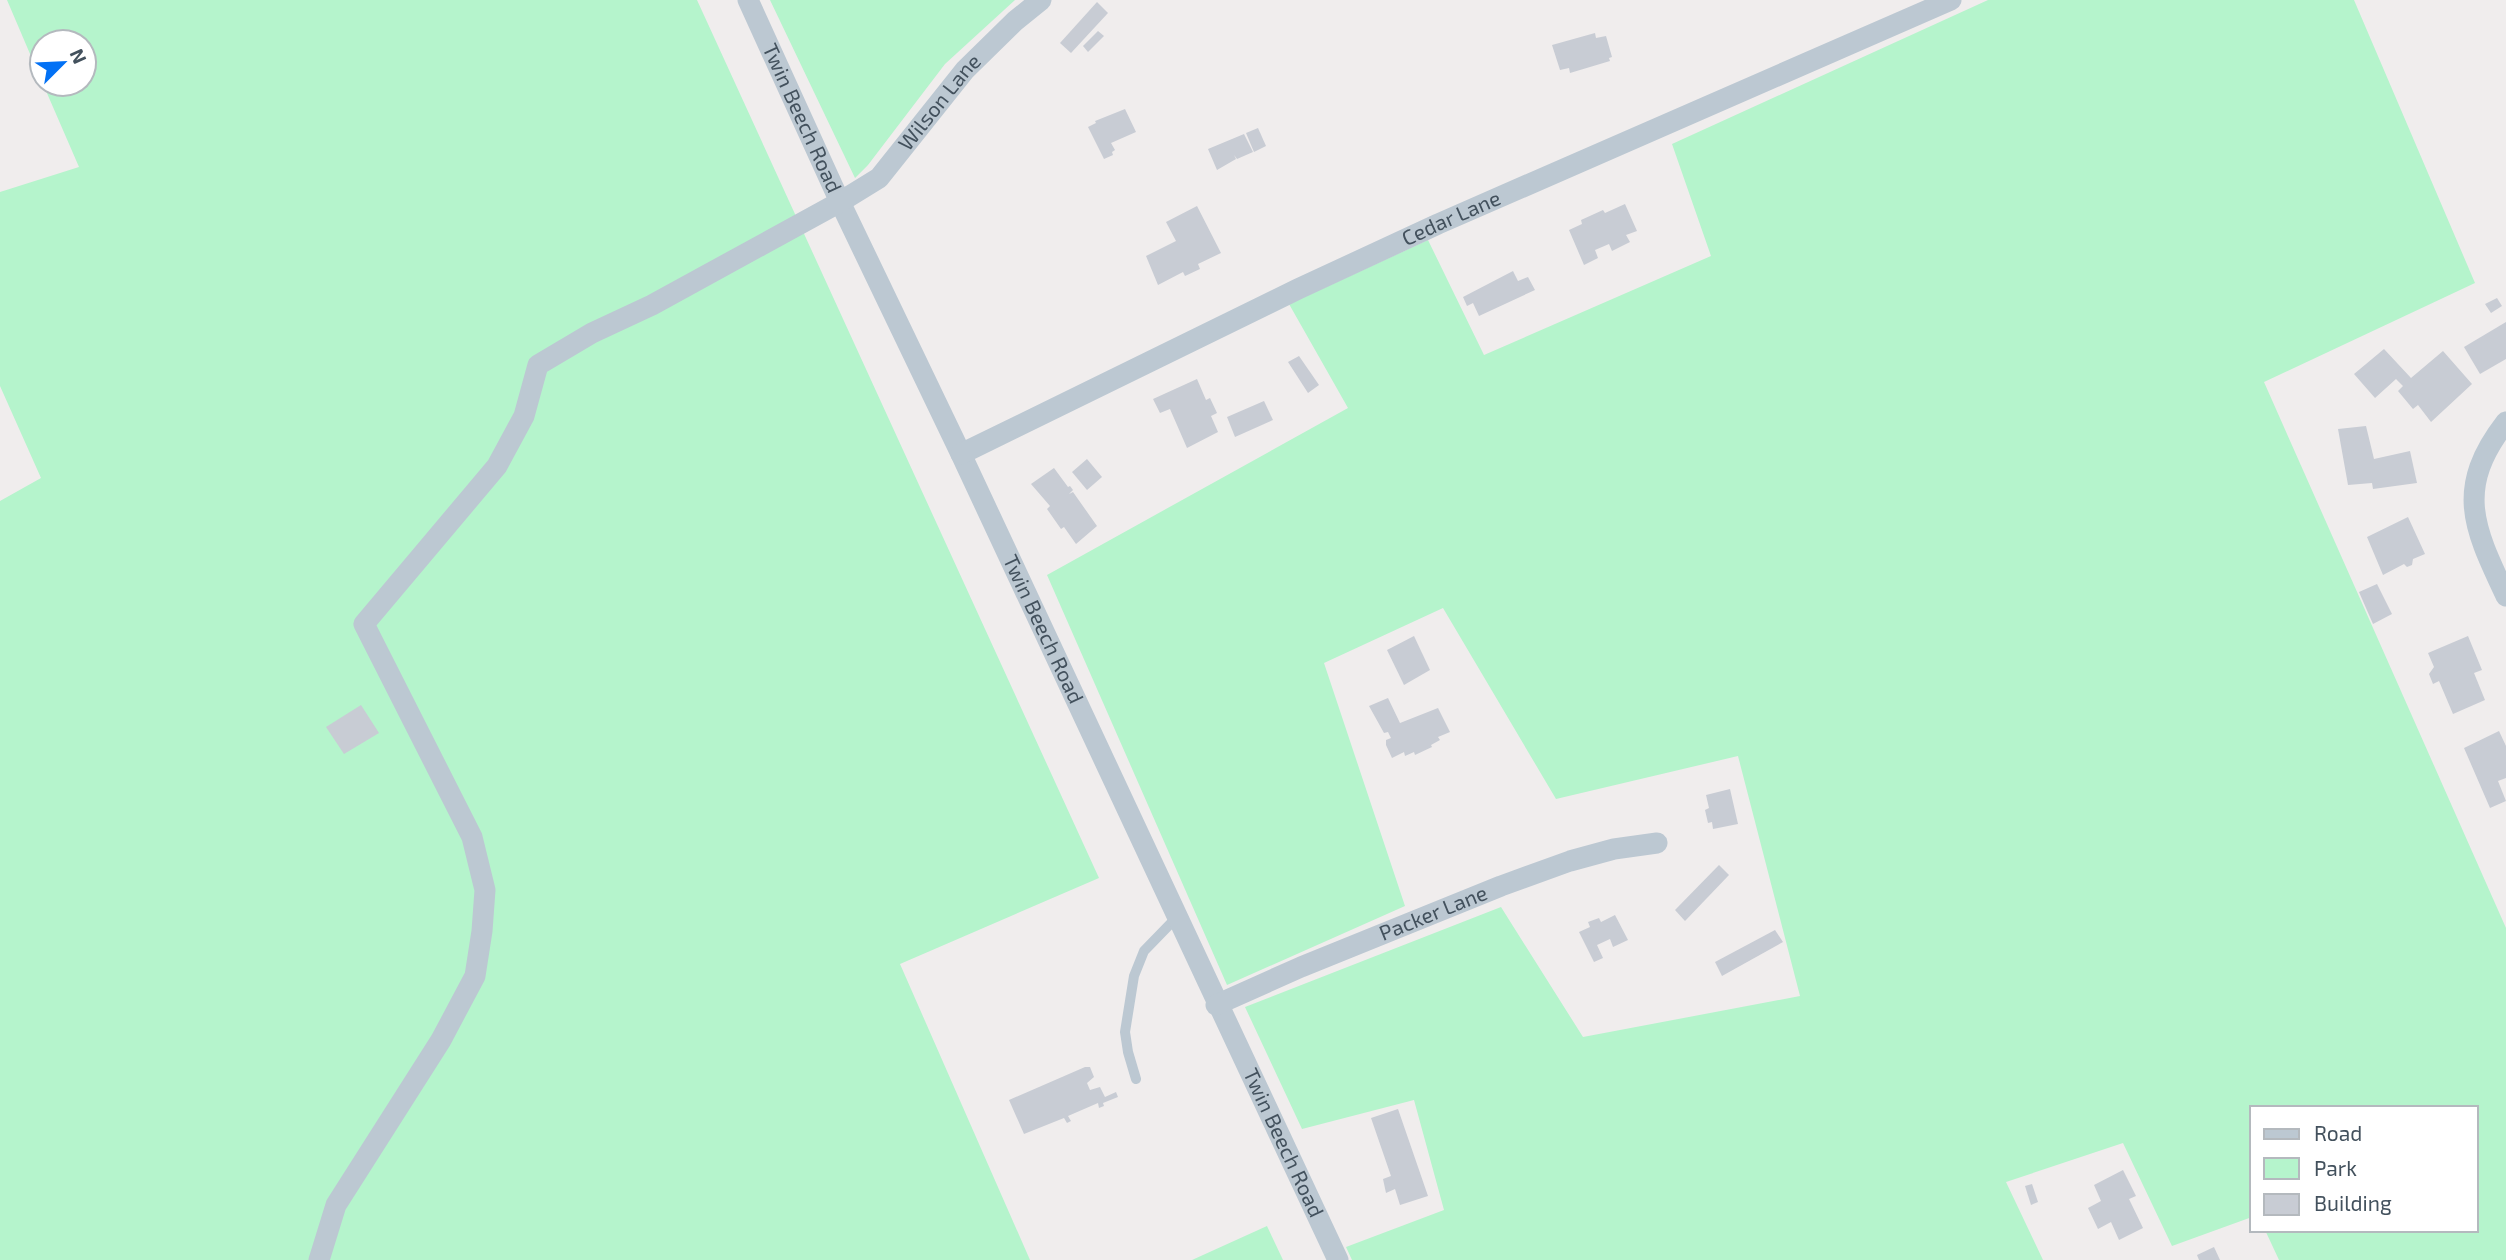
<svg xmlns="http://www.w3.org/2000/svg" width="2506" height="1260" viewBox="0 0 2506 1260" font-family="'Exo 2',sans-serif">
<rect width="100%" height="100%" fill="#f0eded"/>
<!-- green -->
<g fill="#b5f4cc">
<polygon points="7,0 697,0 1099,878 900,964 1030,1260 0,1260 0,501 41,478 0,386 0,192 79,167 43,84 84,84 84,42 42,42 42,82"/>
<polygon points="770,0 1015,0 945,64 868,165 855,178"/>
<polygon points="1988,0 2354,0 2475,283 2264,382 2506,928 2506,1260 2279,1260 2265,1230 2476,1230 2476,1108 2252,1108 2252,1217 2172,1246 2123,1143 2006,1182 2043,1260 1352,1260 1346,1247 1444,1210 1414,1100 1302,1129 1245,1007 1501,907 1583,1037 1800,996 1738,756 1556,799 1443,608 1324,663 1405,906 1227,985 1047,575 1348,408 1289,304 1428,240 1484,355 1711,256 1672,144"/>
<polygon points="1267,1226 1283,1260 1192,1260"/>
</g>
<!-- building -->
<g fill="#c8ccd4">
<polygon points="1097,2 1108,13 1071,53 1060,43"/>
<polygon points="1098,31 1104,36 1088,52 1083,46"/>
<polygon points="1595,33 1596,38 1606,36 1612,57 1609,58 1610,61 1570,73 1569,68 1560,70 1552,45"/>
<polygon points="1125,109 1136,132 1111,143 1115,150 1112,152 1113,155 1104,159 1088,127 1096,123 1095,121"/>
<polygon points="1258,128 1266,146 1254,152 1246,133"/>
<polygon points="1244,134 1253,152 1237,159 1234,155 1236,159 1217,170 1208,149"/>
<polygon points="1625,204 1637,231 1626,235 1630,242 1612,251 1609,244 1595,250 1598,258 1584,265 1569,230 1582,224 1581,220 1603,210 1605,213"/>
<polygon points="1197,206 1221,253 1198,264 1200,269 1185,276 1183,272 1158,285 1146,256 1176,241 1166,222"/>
<polygon points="1513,271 1518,281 1528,277 1535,290 1479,316 1473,303 1467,306 1463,297"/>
<polygon points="2497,298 2502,306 2491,313 2485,304"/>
<polygon points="2506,322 2506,359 2480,374 2464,347"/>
<polygon points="2384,349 2411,378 2443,351 2472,384 2431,422 2418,405 2413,409 2398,391 2403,386 2396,379 2375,398 2354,374"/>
<polygon points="1299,356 1319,385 1308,393 1288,362"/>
<polygon points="1197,379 1206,400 1210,398 1217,413 1211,416 1218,432 1187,448 1170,409 1160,413 1153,399"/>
<polygon points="1264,401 1273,420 1235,437 1227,417"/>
<polygon points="2366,426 2374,459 2410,451 2417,483 2373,489 2372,483 2348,485 2338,429"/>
<polygon points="1087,459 1102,477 1087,490 1072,472"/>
<polygon points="1054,468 1068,487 1070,486 1073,490 1069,494 1073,492 1097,526 1076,544 1064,527 1061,529 1047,509 1050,506 1031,484"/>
<polygon points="2408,517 2425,554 2413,559 2412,565 2407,567 2404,564 2383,575 2367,537"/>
<polygon points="2377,584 2392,614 2373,624 2359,592"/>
<polygon points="1414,636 1430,670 1404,685 1387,650"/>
<polygon points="2468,636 2482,670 2474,673 2485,700 2453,714 2439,681 2433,684 2429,674 2434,667 2428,653"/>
<polygon points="1388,698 1400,723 1438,708 1450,732 1438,737 1440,740 1431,745 1432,747 1415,755 1414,752 1405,756 1404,752 1392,758 1386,745 1386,740 1391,738 1388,732 1384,733 1369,706"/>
<polygon points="361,705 379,733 344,754 326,727"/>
<polygon points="2499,731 2506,746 2506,778 2498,781 2506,801 2490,808 2464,748"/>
<polygon points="1730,789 1738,824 1713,829 1712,822 1708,823 1705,810 1709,808 1706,795"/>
<polygon points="1719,865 1729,875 1685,921 1675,910"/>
<polygon points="1615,915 1628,940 1613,947 1610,939 1597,945 1603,958 1594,962 1579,932 1590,927 1588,922 1599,918 1601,922"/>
<polygon points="1775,930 1783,942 1722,976 1715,962"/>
<polygon points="1085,1067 1090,1067 1094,1077 1087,1083 1090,1090 1100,1087 1105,1097 1116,1092 1118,1097 1103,1103 1104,1106 1099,1108 1098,1103 1068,1116 1071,1121 1067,1123 1064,1118 1024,1134 1009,1100"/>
<polygon points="1398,1109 1428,1196 1400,1205 1395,1189 1386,1193 1383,1179 1391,1176 1371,1118"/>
<polygon points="2123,1170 2136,1196 2129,1199 2143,1228 2119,1240 2111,1222 2098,1229 2088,1208 2101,1201 2094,1185"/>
<polygon points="2032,1184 2038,1202 2031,1205 2025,1186"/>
<polygon points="2214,1247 2220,1260 2199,1260 2197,1255"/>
</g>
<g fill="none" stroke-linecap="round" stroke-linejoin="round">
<!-- lane -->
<polyline stroke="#bcc8d2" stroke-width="10" points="1136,1079 1128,1052 1125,1032 1134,976 1144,951 1176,918"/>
<!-- street -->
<g stroke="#bcc8d2" stroke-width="21">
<path id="s1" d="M748,0L840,202L961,454L1338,1260"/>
<path d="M2506,422C2454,489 2474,528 2506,596"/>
<path id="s2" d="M961,454L1298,289L1438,224L1951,0"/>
<path id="s3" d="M1216,1005L1301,967L1501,886L1570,861L1614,849L1657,843"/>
<path id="s4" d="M319,1260L336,1205L441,1040L475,976L482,931L485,890L472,837L364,624L497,466L524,416L538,365L592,333L652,305L840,202L879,178L965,70L1015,21L1041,0"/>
</g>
</g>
<g text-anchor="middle" stroke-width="7" stroke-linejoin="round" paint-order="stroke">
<!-- street labels -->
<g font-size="21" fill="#43515d" stroke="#fff">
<text dy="7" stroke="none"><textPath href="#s4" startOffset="1508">Wilson Lane</textPath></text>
<text dy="7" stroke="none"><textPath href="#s1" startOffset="130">Twin Beech Road</textPath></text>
<text dy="7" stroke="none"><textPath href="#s2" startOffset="544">Cedar Lane</textPath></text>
<text dy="7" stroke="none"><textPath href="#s1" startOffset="695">Twin Beech Road</textPath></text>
<text dy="7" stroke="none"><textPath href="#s3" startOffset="236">Packer Lane</textPath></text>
<text dy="7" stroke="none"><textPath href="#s1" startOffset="1262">Twin Beech Road</textPath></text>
</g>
</g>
<!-- legend -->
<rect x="2250" y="1106" width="228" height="126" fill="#ffffff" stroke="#b4b9be" stroke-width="2"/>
<rect x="2264" y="1129" width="35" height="10" fill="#bcc8d2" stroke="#b4b9be" stroke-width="2"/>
<text x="2314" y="1141" font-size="21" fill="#43515d">Road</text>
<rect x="2264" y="1158" width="35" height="21" fill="#b5f4cc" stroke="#b4b9be" stroke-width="2"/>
<text x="2314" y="1176" font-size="21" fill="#43515d">Park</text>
<rect x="2264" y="1194" width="35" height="21" fill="#c8ccd4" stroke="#b4b9be" stroke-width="2"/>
<text x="2314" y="1211" font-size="21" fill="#43515d">Building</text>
<!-- north arrow -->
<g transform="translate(63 63) rotate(66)"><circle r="33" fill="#ffffff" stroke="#b4b9be" stroke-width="2"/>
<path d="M0-5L12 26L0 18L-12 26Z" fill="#0271f5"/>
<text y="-10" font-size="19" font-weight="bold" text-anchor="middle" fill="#43515d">N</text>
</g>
</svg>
